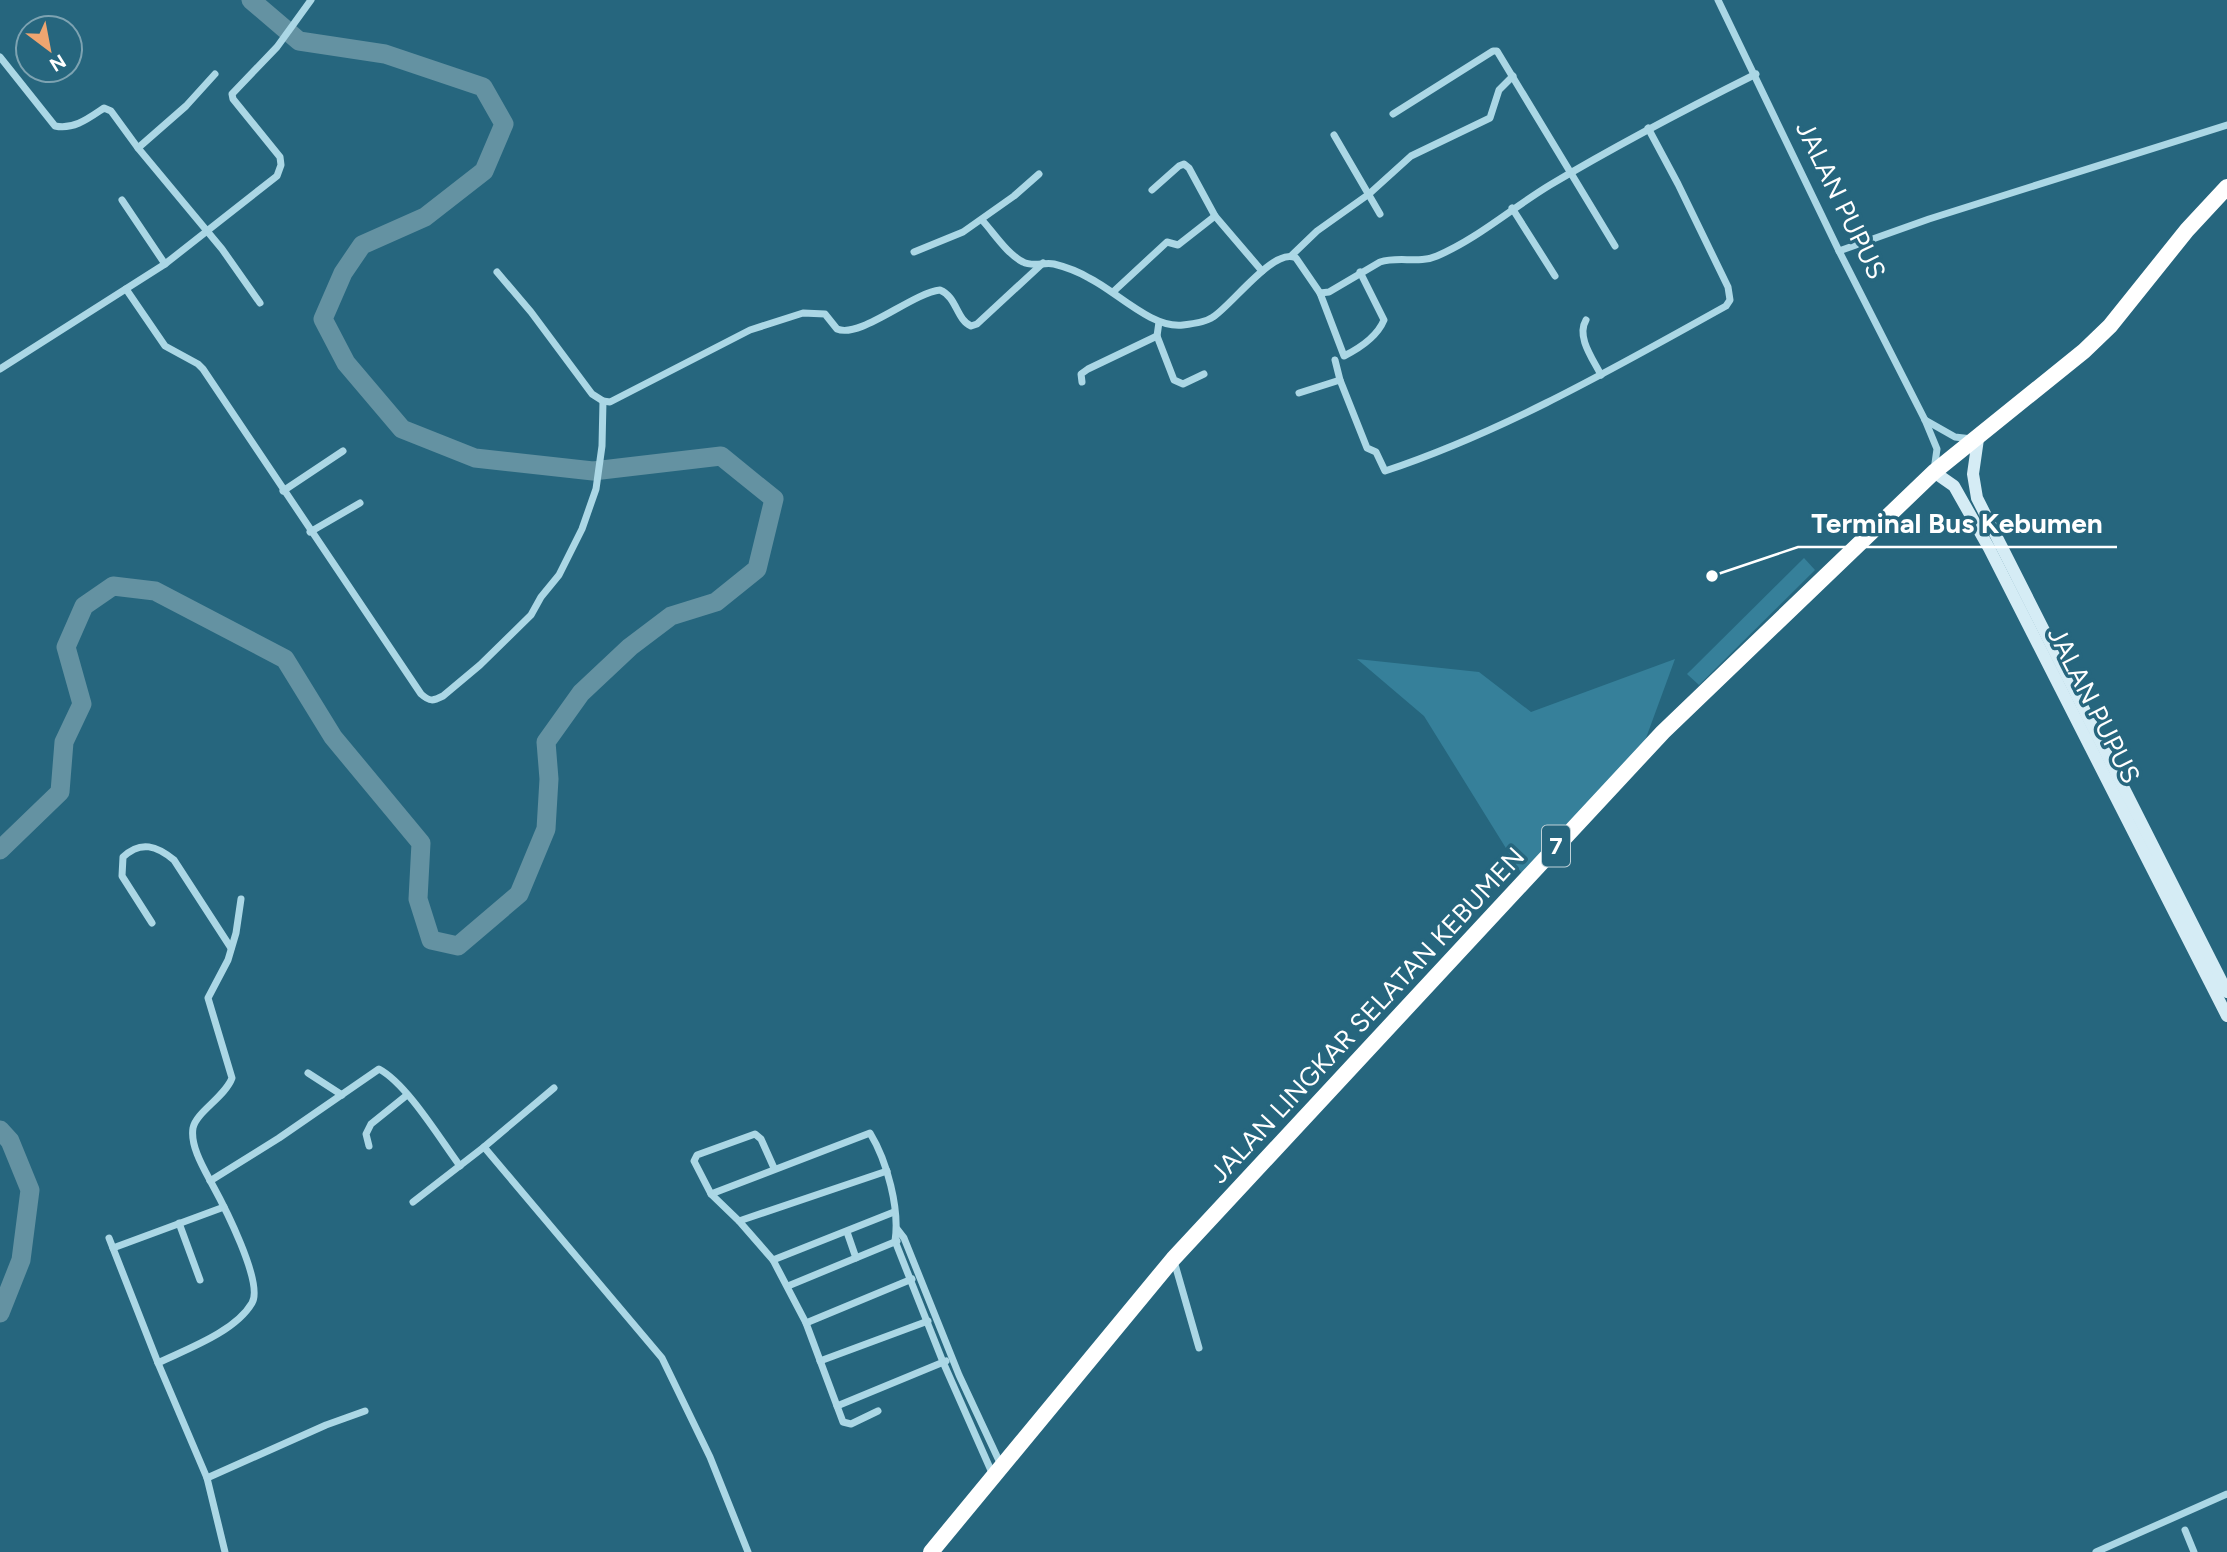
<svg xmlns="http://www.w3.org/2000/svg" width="2227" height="1552" viewBox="0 0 2227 1552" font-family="Figtree,sans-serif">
<rect width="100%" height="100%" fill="#26667e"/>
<!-- green -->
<g fill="#36809a">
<polygon points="1804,558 1815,570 1699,685 1687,674"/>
<polygon points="1357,659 1479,672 1531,712 1675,659 1635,768 1527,882 1424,716"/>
</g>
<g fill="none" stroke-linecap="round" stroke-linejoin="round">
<!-- river -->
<g stroke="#6492a2" stroke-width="19">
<polyline points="0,850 60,792 64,742 82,704 66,647 84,606 113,586 155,591 285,659 333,737 421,843 418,899 431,940 458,946 519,894 546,829 549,779 546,742 581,693 630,647 671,616 716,602 757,569 774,499 721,456 593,471 475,458 402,429 346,363 323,319 343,273 362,245 425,217 484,171 504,124 483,87 385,54 299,41 251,0"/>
<polyline points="0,1130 10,1141 30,1190 21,1260 0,1313"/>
</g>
<!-- street -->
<g stroke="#abd7e5" stroke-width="7">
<polyline points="1718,0 1839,251 1925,420 1937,449 1934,470"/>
<path d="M0,57L55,126C74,130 89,118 104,108L111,111L138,148L222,249L260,303"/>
<polyline points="1393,114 1493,51 1497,51 1615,246"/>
<polyline points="1334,135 1380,214"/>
<polyline points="138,148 186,106 215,74"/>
<polyline points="1152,190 1179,166 1184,164 1189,168 1215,216 1262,271"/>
<polyline points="122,200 165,264"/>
<polyline points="1512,208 1555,276"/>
<path d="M982,220C994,233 1007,254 1023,262C1032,267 1045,262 1054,264C1066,267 1079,272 1089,278C1116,291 1152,329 1183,325C1192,324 1206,322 1213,317C1232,305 1275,246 1296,258L1320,293L1344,356C1360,348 1377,337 1384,320L1360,272"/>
<polyline points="1839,251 1929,219 2227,125"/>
<polyline points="914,252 963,232 1014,196 1039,174"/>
<polyline points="1292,255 1317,231 1369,194 1411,156 1490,118 1499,90 1513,76"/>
<path d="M497,272L531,312L592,394L603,401L610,402L750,330L803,313L825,314L837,329C860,339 912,293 940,290C957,297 956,319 971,326L977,324L1043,263"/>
<path d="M126,289L165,346L198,364L203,369L421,694C430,702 433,701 443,696L480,665L531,615L541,597L559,575L582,529L596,489L602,446L603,401"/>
<polyline points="1113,292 1167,242 1178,245 1215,216"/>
<path d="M1320,293L1329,292L1380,262C1399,256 1419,264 1437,256C1477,239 1512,208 1550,185C1617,145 1686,109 1756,74"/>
<path d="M1586,320C1576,337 1593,359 1601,375"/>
<polyline points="1159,322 1157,336 1174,380 1183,384 1204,374"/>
<path d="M1335,360L1340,380L1367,448L1376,452L1385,471C1505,431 1616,367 1726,306L1730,300L1728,287L1678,184L1648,128"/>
<polyline points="0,369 165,264 277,176 281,165 280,157 233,99 232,94 277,47 311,0"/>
<polyline points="1082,382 1081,374 1088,369 1157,336"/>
<polyline points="1299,393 1340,380"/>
<polyline points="1925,420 1955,437 1972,439"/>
<polyline points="283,491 343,451"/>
<polyline points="310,532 360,503"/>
<path d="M152,923L122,876L123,857C141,840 157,846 174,860L231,948"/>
<polyline points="308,1073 342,1095"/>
<polyline points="369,1146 366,1134 371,1124 407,1095"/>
<polyline points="484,1147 662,1358 710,1457 748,1552"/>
<polyline points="774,1168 761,1139 755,1134 697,1155 694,1161 711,1194 739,1221 773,1260 806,1323 843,1422 851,1424 878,1411"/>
<path d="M210,1181L279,1138L379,1069C407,1084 440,1139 460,1166"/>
<path d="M711,1194L870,1133C887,1161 900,1209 895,1241L943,1362L993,1475"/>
<polyline points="413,1202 484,1147 554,1088"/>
<polyline points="739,1221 887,1171"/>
<polyline points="179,1223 200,1280"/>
<polyline points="897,1229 904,1238 959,1375 1001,1465"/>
<polyline points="847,1232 856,1258"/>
<polyline points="109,1238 158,1363 207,1478 225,1552"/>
<polyline points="113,1248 224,1207"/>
<polyline points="773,1260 894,1212"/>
<polyline points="1174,1261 1199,1348"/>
<polyline points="788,1286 897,1241"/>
<polyline points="806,1323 912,1279"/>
<polyline points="820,1361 928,1321"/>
<path d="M158,1363C187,1349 235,1332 252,1303C264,1283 223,1204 212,1184C204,1169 190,1146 193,1128C196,1112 225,1097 232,1078L208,998L228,960L236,933L241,899"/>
<polyline points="837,1406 946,1361"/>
<polyline points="207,1478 326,1425 365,1411"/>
<polyline points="2185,1530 2194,1552"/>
<polyline points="2096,1552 2227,1494"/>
</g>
<!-- secondary -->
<g stroke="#d5ecf5" stroke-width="12">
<polyline points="1978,439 1973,474 1977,498 2227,992"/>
<polyline points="1934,472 1954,486 1989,548 2227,1016"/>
</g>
<!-- highway -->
<polyline stroke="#fff" stroke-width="16" points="931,1552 1173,1259 1663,732 1934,472 2084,351 2110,326 2187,230 2227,187"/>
</g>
<g text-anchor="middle" stroke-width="7" stroke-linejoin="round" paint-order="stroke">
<!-- shield labels -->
<rect fill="#26667e" stroke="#bed1d8" stroke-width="2" x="1542" y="825.5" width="28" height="41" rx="5"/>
<g font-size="24" font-weight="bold" fill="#fff">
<text x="1556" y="854">7</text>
</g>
<!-- street labels -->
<g font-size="26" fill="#fff" stroke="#26667e">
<text transform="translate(1841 200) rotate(64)" y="9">JALAN PUPUS</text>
<text transform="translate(2094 705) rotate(63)" y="9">JALAN PUPUS</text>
<text transform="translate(1367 1015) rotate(-47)" y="9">JALAN LINGKAR SELATAN KEBUMEN</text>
</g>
</g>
<!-- callouts -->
<path fill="none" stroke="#fff" stroke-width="2.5" d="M1712 576L1798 547H2117"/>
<circle fill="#fff" stroke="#26667e" stroke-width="2.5" cx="1712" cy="576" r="7"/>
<g font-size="28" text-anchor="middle" font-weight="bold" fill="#fff" stroke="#26667e" stroke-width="7" stroke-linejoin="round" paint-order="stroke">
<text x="1957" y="533">Terminal Bus Kebumen</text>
</g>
<!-- north arrow -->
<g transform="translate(49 49) rotate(148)"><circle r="33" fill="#26667e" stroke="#7da3b2" stroke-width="2"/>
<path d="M0-5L12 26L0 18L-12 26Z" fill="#eea570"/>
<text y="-10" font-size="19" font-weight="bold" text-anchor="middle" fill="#ffffff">N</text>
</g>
</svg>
